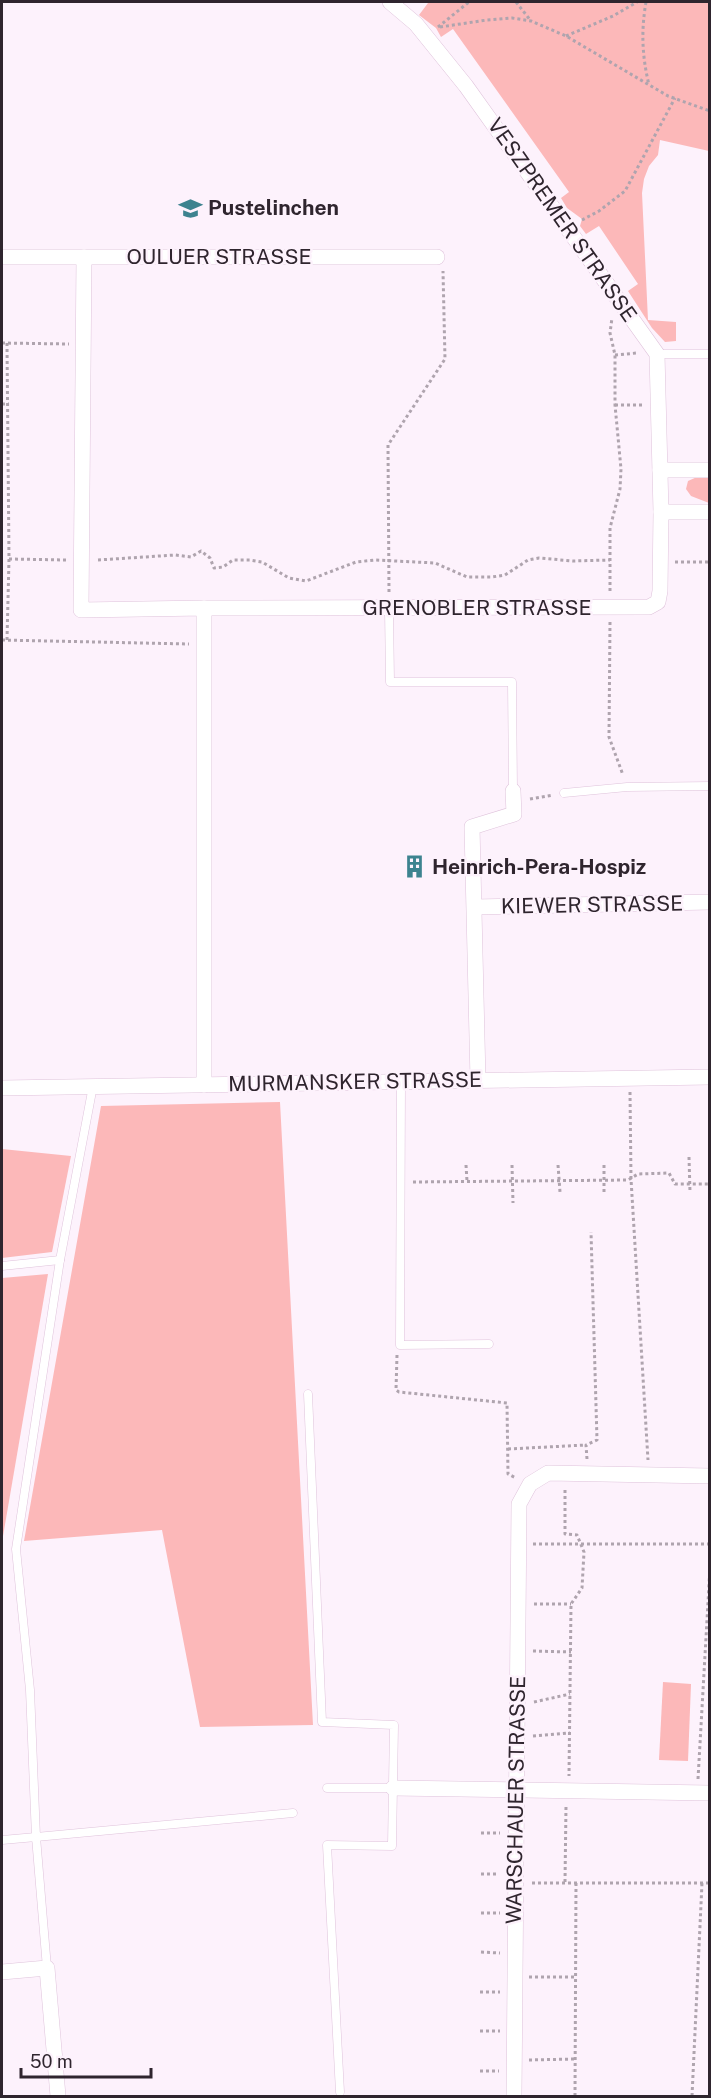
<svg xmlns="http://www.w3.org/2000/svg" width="711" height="2098" viewBox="0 0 711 2098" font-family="'Public Sans',sans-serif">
<rect width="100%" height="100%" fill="#fdf2fc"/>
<!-- green -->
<g fill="#fcb8b9">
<polygon points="427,2 709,2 709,151 660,140 658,155 649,166 644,179 642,193 648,320 676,322 676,341 665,342 652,328 628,291 638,284 599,226 586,234 580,226 582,219 567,208 561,198 569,192 453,29 441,37 436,28 419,15 428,3"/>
<polygon points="697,477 709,477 709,503 691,496 686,489 688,481"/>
<polygon points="280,1102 313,1725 200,1727 162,1530 24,1541 101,1106"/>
<polygon points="2,1149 71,1156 52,1252 2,1258"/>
<polygon points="48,1274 2,1542 2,1278"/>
<polygon points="663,1682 691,1684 688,1761 659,1760"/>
</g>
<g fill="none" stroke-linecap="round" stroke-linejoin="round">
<defs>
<g id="service">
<polyline points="657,354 710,354"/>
<polyline points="389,609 390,682 512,682 513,791"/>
<polyline points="564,793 627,787 710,786"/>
<polyline points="401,1081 400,1345 489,1344"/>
<polyline points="93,1086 60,1260 16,1549 30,1690 36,1837 293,1813"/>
<polyline points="2,1266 60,1260"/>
<polyline points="308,1394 322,1722 394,1725 392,1846 327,1845 340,2092"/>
<polyline points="327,1788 393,1788"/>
<polyline points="2,1840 36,1837 47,1968"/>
</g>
<g id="minor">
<polyline points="2,257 437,257"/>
<polyline points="84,257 81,610 204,608 204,1085"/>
<polyline points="660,470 710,470"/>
<polyline points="661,512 710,512"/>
<polyline points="204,608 649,607 658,602 660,591 661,512 657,354 466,86 416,24 390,2"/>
<polyline points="475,907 710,902"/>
<polyline points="478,1080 472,827 514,814 513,791"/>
<polyline points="2,1088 710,1077"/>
<polyline points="393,1788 710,1793"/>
<polyline points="2,1972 47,1968 58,2096"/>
<polyline points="514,2096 519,1504 530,1484 548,1473 710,1476"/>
</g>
</defs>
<!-- service casing -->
<use href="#service" stroke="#dfc3db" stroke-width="9"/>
<!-- minor casing -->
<use href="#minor" stroke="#dfc3db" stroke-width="16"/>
<!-- path -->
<g stroke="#afa4ae" stroke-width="3" stroke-dasharray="3 3" stroke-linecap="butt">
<polyline points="516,2 531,21"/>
<path d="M646,2C641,31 642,56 649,85"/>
<polyline points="438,27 469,2"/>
<polyline points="440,27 487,20 512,18 531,21 566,36 668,96 710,111"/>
<polyline points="566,36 613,16 637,2"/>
<polyline points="582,220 599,211 625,191 675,98"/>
<polyline points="2,343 69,344"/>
<polyline points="615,355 637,353"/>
<polyline points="2,404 9,404"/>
<polyline points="615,405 643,405"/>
<polyline points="9,559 67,560"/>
<polyline points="98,560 175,555 191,557 201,551 210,558 214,568 223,567 233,560 250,560 262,562 289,578 306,581 356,562 375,560 435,563 467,577 492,577 505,575 528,560 539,558 573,561 610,560"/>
<polyline points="675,562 710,562"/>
<polyline points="610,591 610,528 620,489 621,469 615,405 615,355 610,333 612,318"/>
<polyline points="389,592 388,445 445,359 443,271"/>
<polyline points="610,622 609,737 623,775"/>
<polyline points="2,640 189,644"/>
<polyline points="7,640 9,559 7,343"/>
<polyline points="530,799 553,795"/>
<polyline points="630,1092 631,1179 648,1460"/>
<polyline points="689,1157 690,1192"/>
<polyline points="466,1165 467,1181"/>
<polyline points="512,1165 513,1203"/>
<polyline points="558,1165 560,1192"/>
<polyline points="604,1165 604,1192"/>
<polyline points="413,1182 628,1180 638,1174 669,1173 675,1184 710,1184"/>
<polyline points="397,1355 396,1390 399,1392 507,1403 508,1474 516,1478"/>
<polyline points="508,1449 586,1445"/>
<polyline points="587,1459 586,1445 597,1440 591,1232"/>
<polyline points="565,1490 565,1534 577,1535 584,1552 582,1588 571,1604 569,1776"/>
<polyline points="533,1544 710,1544"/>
<polyline points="534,1604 571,1604"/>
<polyline points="533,1651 571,1652"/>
<polyline points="534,1702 570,1694"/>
<polyline points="533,1736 570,1733"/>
<polyline points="698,1779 710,1567"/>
<polyline points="481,1833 500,1833"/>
<polyline points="481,1874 499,1874"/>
<polyline points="565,1882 566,1806"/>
<polyline points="532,1883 710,1883"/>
<polyline points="481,1913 500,1913"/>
<polyline points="481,1952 500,1953"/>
<polyline points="529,1977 575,1977"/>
<polyline points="480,1992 500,1992"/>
<polyline points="480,2031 500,2031"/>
<polyline points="529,2060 575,2059"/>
<polyline points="480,2071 499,2071"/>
<polyline points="575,2096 576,1882"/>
<polyline points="692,2096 702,1883"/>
</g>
<!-- service -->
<use href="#service" stroke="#fff" stroke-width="8"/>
<!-- minor -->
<use href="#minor" stroke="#fff" stroke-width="15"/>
</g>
<!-- icons -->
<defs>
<symbol id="school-bare" viewBox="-9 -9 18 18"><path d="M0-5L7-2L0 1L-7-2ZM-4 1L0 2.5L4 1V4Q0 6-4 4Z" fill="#3d838f" stroke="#fdf2fc" stroke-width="2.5" paint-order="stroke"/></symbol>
<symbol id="building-bare" viewBox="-9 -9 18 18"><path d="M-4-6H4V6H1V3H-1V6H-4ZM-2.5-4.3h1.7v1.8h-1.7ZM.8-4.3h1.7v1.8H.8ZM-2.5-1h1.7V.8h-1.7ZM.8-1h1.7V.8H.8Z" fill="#3d838f" stroke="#fdf2fc" stroke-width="2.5" paint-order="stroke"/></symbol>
</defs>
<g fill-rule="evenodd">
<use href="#school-bare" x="174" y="192" width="33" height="33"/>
<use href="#building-bare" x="398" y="850" width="33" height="33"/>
</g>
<g text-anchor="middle" stroke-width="5" stroke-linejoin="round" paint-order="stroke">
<!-- poi labels -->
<g font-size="21" font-weight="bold" fill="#2f252e" stroke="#fdf2fc" text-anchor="start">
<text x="208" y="215">Pustelinchen</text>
<text x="432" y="874">Heinrich-Pera-Hospiz</text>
</g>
<!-- street labels -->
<g font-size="21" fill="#2f252e" stroke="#fdf2fc">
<text transform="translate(562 220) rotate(55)" y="7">VESZPREMER STRASSE</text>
<text x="219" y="264">OULUER STRASSE</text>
<text x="477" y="615">GRENOBLER STRASSE</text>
<text transform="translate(592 905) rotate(-1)" y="7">KIEWER STRASSE</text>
<text transform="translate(355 1082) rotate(-1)" y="7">MURMANSKER STRASSE</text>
<text transform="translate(516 1800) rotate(-89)" y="7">WARSCHAUER STRASSE</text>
</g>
</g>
<!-- border -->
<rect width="711" height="2098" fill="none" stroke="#2f252e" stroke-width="6"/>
<!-- scale -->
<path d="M21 2068v9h130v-9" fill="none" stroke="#2f252e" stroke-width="3"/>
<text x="30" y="2068" font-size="18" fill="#2f252e" stroke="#fdf2fc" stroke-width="4.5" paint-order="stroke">50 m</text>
</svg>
